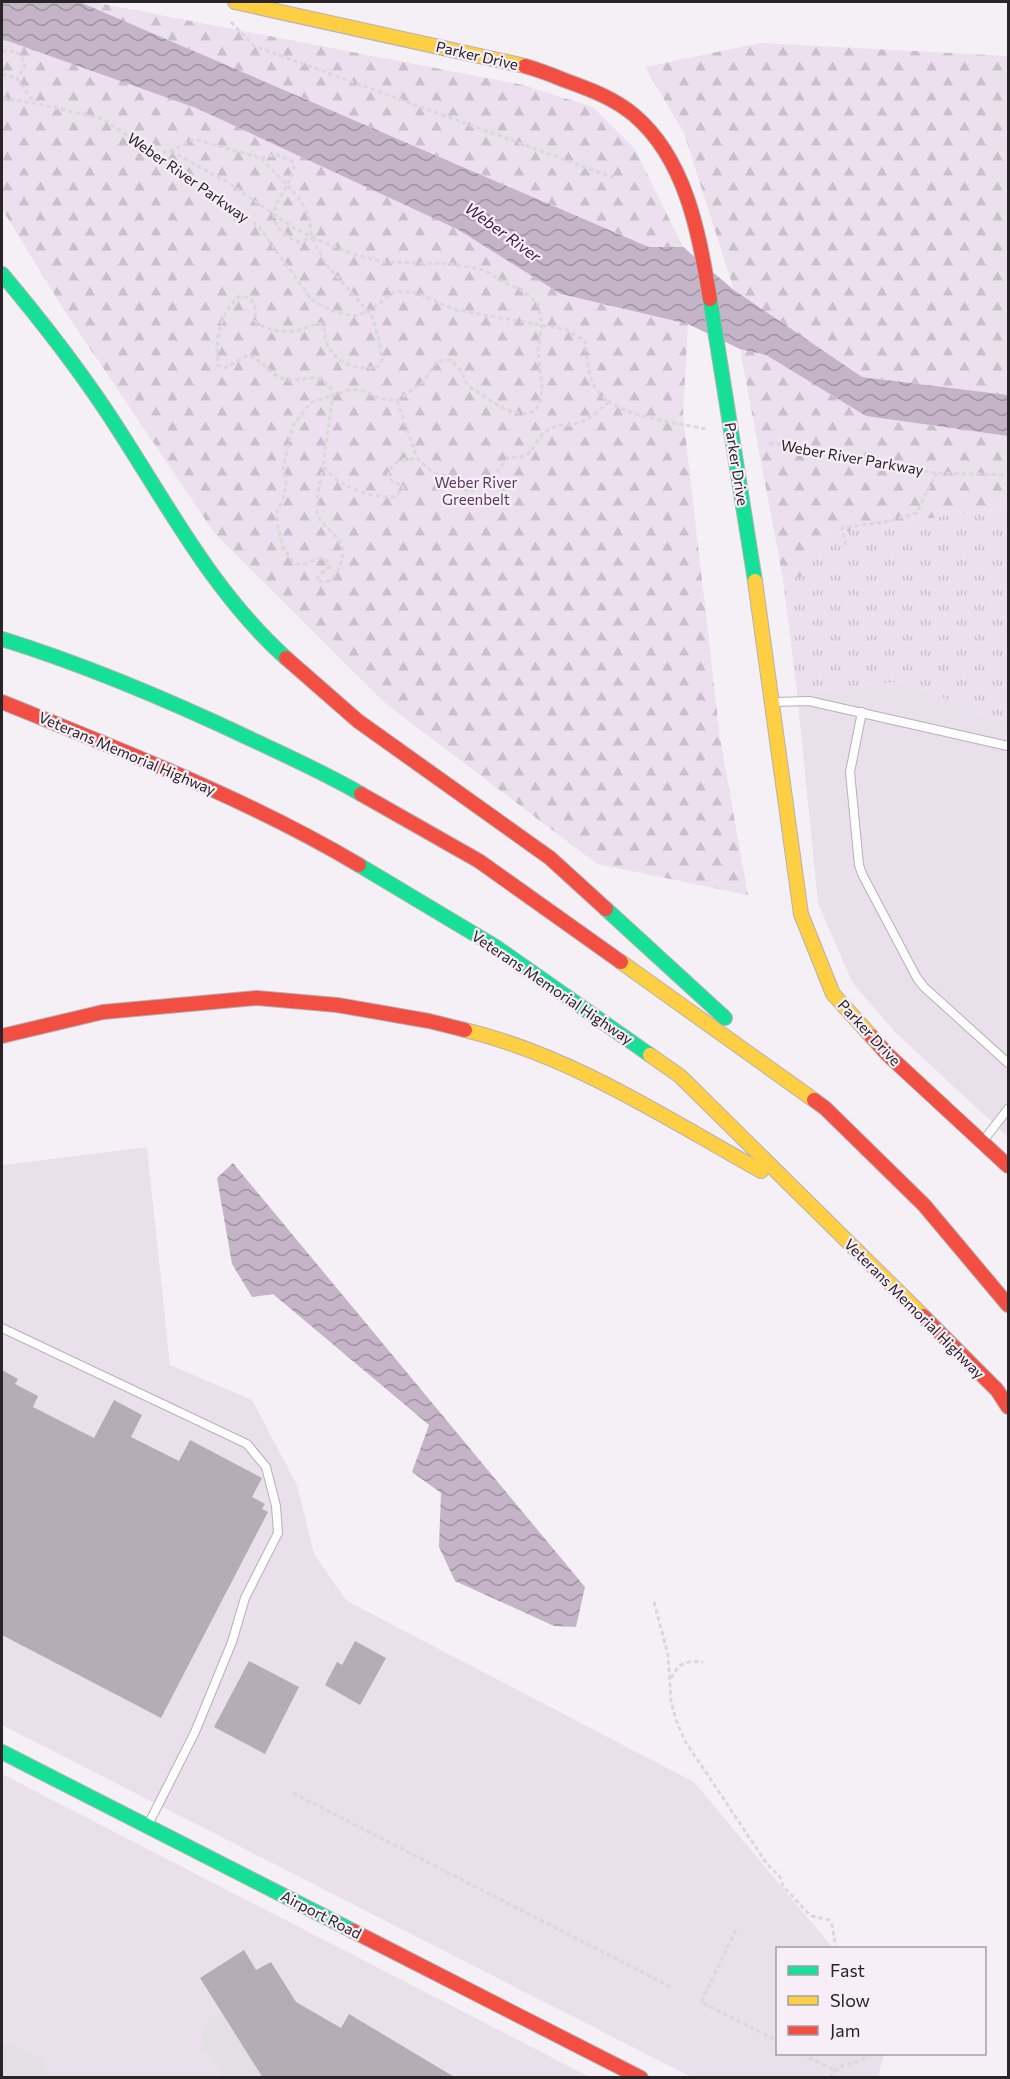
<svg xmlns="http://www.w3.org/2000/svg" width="1010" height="2079" viewBox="0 0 1010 2079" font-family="Commissioner,sans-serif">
<defs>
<pattern id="grass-tufts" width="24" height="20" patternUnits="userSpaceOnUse" patternTransform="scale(1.5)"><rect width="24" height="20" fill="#ece0ee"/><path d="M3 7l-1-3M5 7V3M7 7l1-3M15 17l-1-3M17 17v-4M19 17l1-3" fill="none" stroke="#cac0cc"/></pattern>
<pattern id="forest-firs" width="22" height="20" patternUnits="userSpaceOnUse" patternTransform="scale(1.5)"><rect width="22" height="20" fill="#ece0ee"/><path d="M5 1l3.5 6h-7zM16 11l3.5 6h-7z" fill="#cac0cc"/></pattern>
<pattern id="water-waves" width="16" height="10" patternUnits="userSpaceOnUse" patternTransform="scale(1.5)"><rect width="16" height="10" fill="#c5b4c8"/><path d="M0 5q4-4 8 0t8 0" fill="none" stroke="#a092a2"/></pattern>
</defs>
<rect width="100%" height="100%" fill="#f5f0f6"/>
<!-- built -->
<g fill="#eae0eb">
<polygon points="905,681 1008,724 1008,1137 894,1031 852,982 818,903 797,692"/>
<polygon points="147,1147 170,1365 252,1400 297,1485 314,1554 347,1601 694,1782 833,1948 778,1948 778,2054 884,2054 878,2077 691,2077 2,1725 2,1165"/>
<polygon points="2,1774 590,2077 2,2077"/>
</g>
<!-- grass -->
<polygon fill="url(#grass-tufts)" points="1008,481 1008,726 905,681 797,692 783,579 806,575 803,538 1002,507"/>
<!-- forest -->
<g fill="url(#forest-firs)">
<polygon points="80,2 93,2 523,85 593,107 635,149 683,247 650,247"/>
<polygon points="2,39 196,108 458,229 561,294 688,324 683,414 720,738 748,895 597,864 385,703 215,534 62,307 2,209"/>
<polygon points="760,43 1008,56 1008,395 862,377 734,290 684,133 645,67"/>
<polygon points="740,349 766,355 866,416 1008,436 1008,481 1002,507 804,538 806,576 783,579"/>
</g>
<!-- water -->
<g fill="url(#water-waves)">
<polygon points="2,2 80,2 649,247 683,247 734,290 862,377 1008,395 1008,436 866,416 766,355 740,349 688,324 561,294 457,229 196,108 2,39"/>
<polygon points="233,1163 585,1587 576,1627 554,1626 455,1581 439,1547 441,1493 412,1472 429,1425 273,1294 252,1297 232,1264 217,1178"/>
</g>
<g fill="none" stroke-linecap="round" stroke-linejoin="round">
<!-- taxiway -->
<g stroke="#e2e0e3" stroke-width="50">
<polyline points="227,2037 254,2078"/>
<polyline points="2,2069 24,2078"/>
</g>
</g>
<!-- building -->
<g fill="#b4adb5">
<polygon points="2,1370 18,1379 15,1384 38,1396 33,1407 94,1438 114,1400 142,1415 131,1437 179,1461 190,1440 262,1478 252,1497 265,1504 262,1509 268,1512 161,1718 2,1635"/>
<polygon points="355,1641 386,1658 360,1705 325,1685 337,1662 342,1665"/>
<polygon points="249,1661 299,1687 265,1754 214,1727"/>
<polygon points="244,1950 256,1970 271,1962 296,2002 341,2028 349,2014 456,2078 263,2078 200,1978"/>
</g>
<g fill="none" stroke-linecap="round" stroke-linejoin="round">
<defs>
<g id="lane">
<polyline points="774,702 809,701 1008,746"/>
<polyline points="862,712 850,772 859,865 862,874 917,978 924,987 1008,1063"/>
<polyline points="983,1141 1008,1109"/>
<polyline points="2,1328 247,1444 266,1467 276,1506 278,1533 245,1598 232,1642 195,1732 148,1825"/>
</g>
<g id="fast">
<path d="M2,274C39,318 75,364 107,412C163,496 210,590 286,658"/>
<polyline points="710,299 755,581"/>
<path d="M2,639C89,666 173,702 255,741C291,758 327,774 361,794"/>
<polyline points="359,865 496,947 650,1055"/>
<polyline points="606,909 725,1018"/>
<polyline points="2,1752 353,1931"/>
</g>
<g id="slow">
<polyline points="235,2 525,66"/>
<polyline points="755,581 801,914 833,994 871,1036"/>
<polyline points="621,962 814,1100"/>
<path d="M465,1030C572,1056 666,1118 761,1171"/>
<polyline points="650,1055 680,1076 923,1316"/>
</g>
<g id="jam">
<path d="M525,66C539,70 552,75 564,80C589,89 614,98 634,115C687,160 699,235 710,299"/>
<polyline points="286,658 358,721 550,858 606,909"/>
<path d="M2,702C123,751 246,798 359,865"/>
<polyline points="361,794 479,861 621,962"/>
<polyline points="2,1036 103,1012 257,998 337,1005 429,1021 465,1030"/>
<polyline points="871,1036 887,1054 1008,1166"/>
<polyline points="814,1100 825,1108 924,1205 1008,1305"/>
<polyline points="923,1316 997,1390 1008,1407"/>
<polyline points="353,1931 641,2078"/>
</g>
</defs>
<!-- lane casing -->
<use href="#lane" stroke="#b5b1b6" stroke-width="10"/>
<!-- fast casing -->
<use href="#fast" stroke="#b5b1b6" stroke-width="16"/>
<!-- slow casing -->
<use href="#slow" stroke="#b5b1b6" stroke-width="16"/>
<!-- jam casing -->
<use href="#jam" stroke="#b5b1b6" stroke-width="16"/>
<!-- path -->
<g stroke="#dad8da" stroke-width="3" stroke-dasharray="4.5 3" stroke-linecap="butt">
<polyline points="231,22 254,46 615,178"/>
<polyline points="2,51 15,51 22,56 25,66 17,79"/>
<polyline points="2,74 17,79 34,103"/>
<path d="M2,98L34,103L103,119L155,154L258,226L311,299L332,311L354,316L368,312L395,291L417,293L456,310L565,329L585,341C587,355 587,374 595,387C612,417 674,422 706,429"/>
<path d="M171,151L227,182L294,228L325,243L359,256L385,262L451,264L484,270L503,282L522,290L538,304L542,324L538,351L542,385L541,401L535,411L523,414L506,410L468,386L460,369L450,360L437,361L423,382L397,401L379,398L365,391L351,389L310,403L293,426L283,467L286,484L284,497L277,511L278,527L283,548L294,563C297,563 300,565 304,564C314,562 317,555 327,561L329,567L318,576L317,581C329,583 333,580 338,570C356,534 318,533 317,509C316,496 321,480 323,467"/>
<path d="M155,154L171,151L194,139L261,158L298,197L308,213L312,238L326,264L372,316L379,340L382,360L379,366C358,372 335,364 326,342C324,336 326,330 322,324C314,323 310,326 303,329C287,333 268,332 255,321V304L247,297H238C219,315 215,341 218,365L226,368L248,355C262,359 269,375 284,379C304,384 321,366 333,394L323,466C341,488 367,497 395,497L403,489V485L393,482L388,475C394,459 401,460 417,458C422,463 429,470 435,473C444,477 477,484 486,481C496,478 501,464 509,457C537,459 529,446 545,432C559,421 568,428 581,422C591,419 601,408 609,402"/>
<path d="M261,158C275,153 282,155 294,163C294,193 247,215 297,242L312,238"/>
<polyline points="397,401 417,458"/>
<polyline points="769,443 936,473 1008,475"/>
<polyline points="846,545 842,528 890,521 917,513 936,473"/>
<polyline points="654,1602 668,1655 671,1701 676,1720 685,1741 767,1864 780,1877 783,1886 807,1912 812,1916 829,1920 832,1925 836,1948"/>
<path d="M671,1678C679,1663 686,1660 703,1662"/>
<polyline points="293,1793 671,1987"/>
<polyline points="736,1930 701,2002 778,2041"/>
<polyline points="802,2054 834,2070"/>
<path d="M830,2078C841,2058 856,2068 870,2054"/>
</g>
<!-- lane -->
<use href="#lane" stroke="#fefdfe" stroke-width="8"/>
<!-- fast -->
<use href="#fast" stroke="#16e098" stroke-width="14"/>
<!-- slow -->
<use href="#slow" stroke="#ffcf43" stroke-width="14"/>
<!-- jam -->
<use href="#jam" stroke="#f24e42" stroke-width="14"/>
</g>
<g text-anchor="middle" stroke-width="4.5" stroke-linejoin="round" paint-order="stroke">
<!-- street labels -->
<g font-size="15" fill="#282428" stroke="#f7eef8">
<text transform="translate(477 56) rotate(13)" y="5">Parker Drive</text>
<text transform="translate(188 178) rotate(35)" y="5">Weber River Parkway</text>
<text transform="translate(852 458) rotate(10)" y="5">Weber River Parkway</text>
<text transform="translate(736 464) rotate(81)" y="5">Parker Drive</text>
<text transform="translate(127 754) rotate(23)" y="5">Veterans Memorial Highway</text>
<text transform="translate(552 988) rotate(34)" y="5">Veterans Memorial Highway</text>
<text transform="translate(869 1033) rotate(47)" y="5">Parker Drive</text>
<text transform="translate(914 1309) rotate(45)" y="5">Veterans Memorial Highway</text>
<text transform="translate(321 1915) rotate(27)" y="5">Airport Road</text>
</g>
<!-- park labels -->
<g font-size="15" fill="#5b3a60" stroke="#f7eef8">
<text x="476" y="488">Weber River<tspan x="476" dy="17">Greenbelt</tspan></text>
</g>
<!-- water labels -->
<g font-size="16" font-style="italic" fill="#3b1c40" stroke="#f7eef8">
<text transform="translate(503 232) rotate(36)" y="6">Weber River</text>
</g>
</g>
<!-- border -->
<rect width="1010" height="2079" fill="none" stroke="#282428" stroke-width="6"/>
<!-- legend -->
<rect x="776" y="1947" width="210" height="108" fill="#f7eef8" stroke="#a49da5" stroke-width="1.5"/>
<rect x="788" y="1966" width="30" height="9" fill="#16e098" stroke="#a49da5" stroke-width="1.5"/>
<text x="830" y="1977" font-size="18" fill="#282428">Fast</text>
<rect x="788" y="1996" width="30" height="9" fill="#ffcf43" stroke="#a49da5" stroke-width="1.5"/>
<text x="830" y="2007" font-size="18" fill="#282428">Slow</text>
<rect x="788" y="2026" width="30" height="9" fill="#f24e42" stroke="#a49da5" stroke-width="1.5"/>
<text x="830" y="2037" font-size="18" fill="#282428">Jam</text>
</svg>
